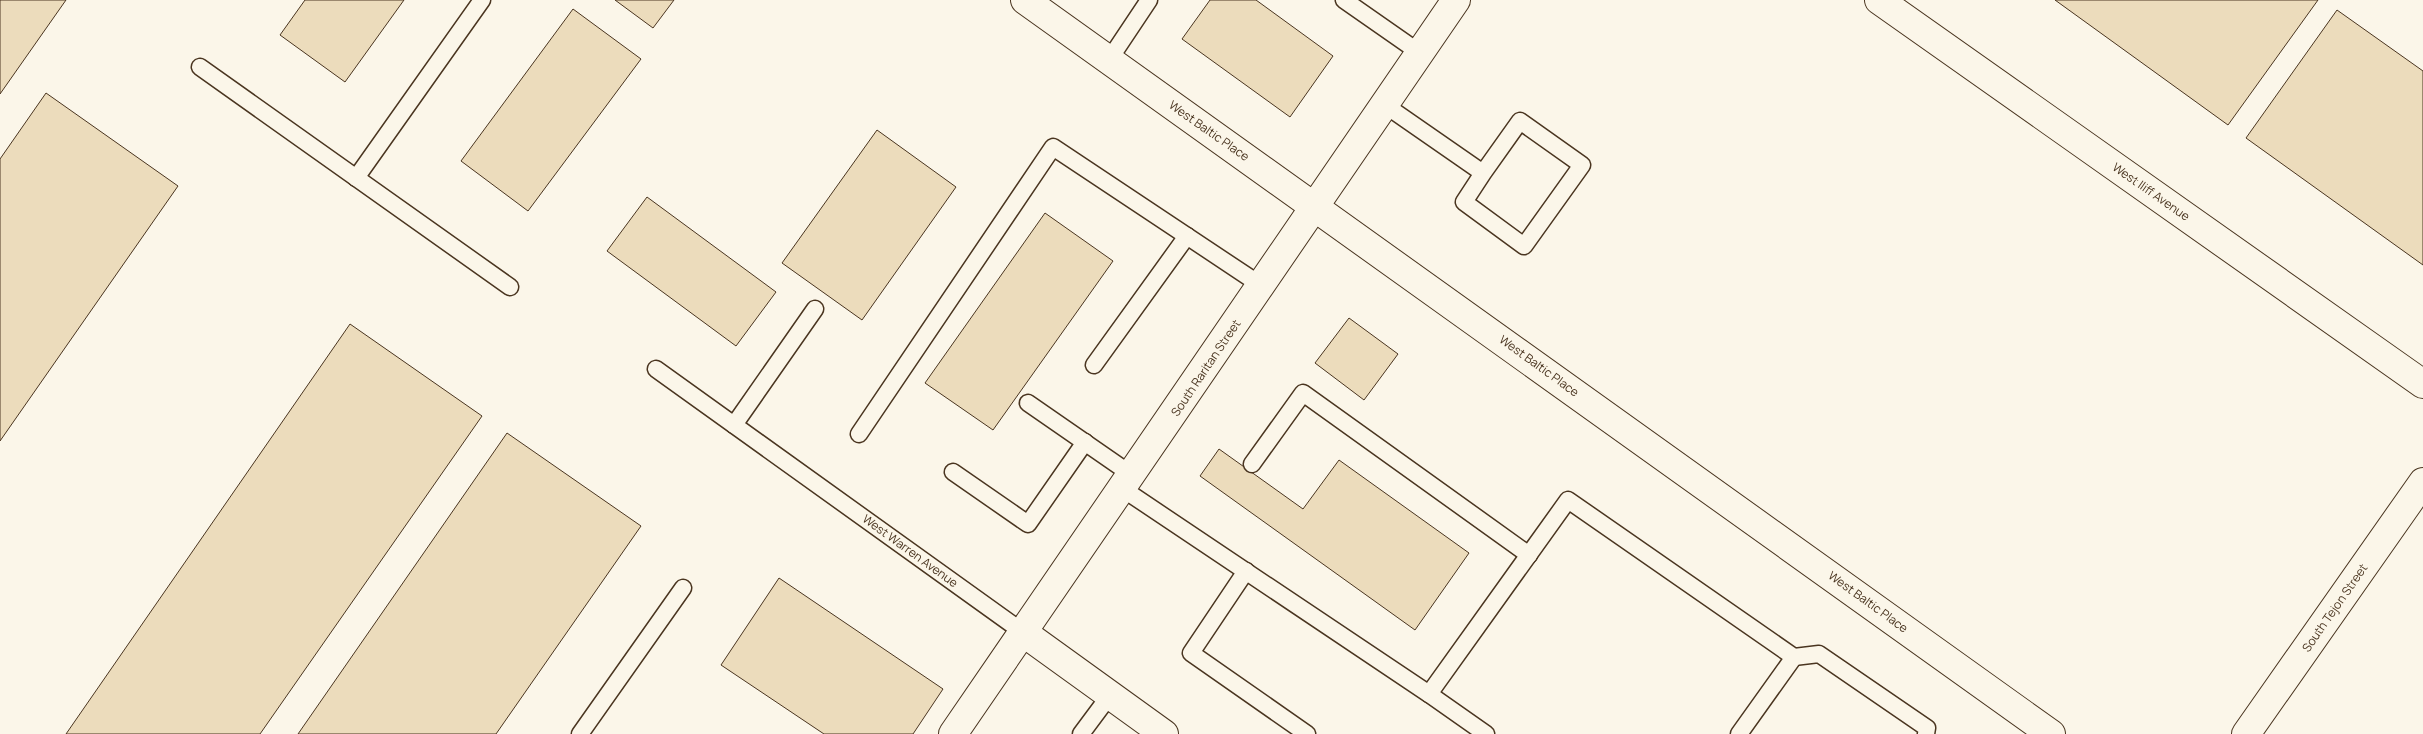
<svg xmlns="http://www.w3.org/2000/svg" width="2423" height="734" viewBox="0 0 2423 734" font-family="Manrope,sans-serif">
<rect width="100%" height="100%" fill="#fbf6e9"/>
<!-- building -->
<g fill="#ecdcbc" stroke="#4a3520">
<polygon points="0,0 66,0 0,94"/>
<polygon points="305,0 404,0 345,82 280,35"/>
<polygon points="615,0 674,0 653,28"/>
<polygon points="1210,0 1256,0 1333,56 1290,117 1182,39"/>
<polygon points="2055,0 2318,0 2228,125"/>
<polygon points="573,9 641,59 528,211 461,161"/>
<polygon points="2337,10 2423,71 2423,265 2246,138"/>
<polygon points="46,93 178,186 0,441 0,159"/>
<polygon points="877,130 956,187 862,320 782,263"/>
<polygon points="647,197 776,292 736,346 607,251"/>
<polygon points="1045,213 1113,261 993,430 925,383"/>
<polygon points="1349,318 1398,354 1364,400 1315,363"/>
<polygon points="350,324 482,416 260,734 66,734"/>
<polygon points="507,433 641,526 496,734 298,734"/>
<polygon points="1219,449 1303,509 1339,460 1469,553 1415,630 1200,476"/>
<polygon points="779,578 943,689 913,734 824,734 721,665"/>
</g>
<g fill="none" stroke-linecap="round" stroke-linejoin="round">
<defs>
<g id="service">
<polyline points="1344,0 1420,53"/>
<polyline points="1109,60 1149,0"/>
<polyline points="200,67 510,287"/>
<polyline points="1385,105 1483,173 1464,202 1524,246 1582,165 1520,121 1483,173"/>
<polyline points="356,178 482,0"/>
<polyline points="1094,365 1187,236"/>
<polyline points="656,369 1024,633"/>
<polyline points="1028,403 1132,475"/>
<polyline points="734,425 815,309"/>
<polyline points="859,434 1053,147 1262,286"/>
<polyline points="1252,464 1303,393 1529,555"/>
<polyline points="953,472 1028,524 1085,442"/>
<polyline points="1123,489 1429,694 1568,500 1794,657 1819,654 1927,728 1926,734"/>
<polyline points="1246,571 1191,653 1307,734"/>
<polyline points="1429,694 1486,734"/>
<polyline points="580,734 683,588"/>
<polyline points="1081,734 1110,695"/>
<polyline points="1739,734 1794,657"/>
</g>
<g id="minor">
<polyline points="1025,0 2051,734"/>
<polyline points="1879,0 2423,384"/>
<polyline points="1024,633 1164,734"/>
<polyline points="953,734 1456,0"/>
<polyline points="2246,734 2423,482"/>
</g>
</defs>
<!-- service casing -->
<use href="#service" stroke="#4a3520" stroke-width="19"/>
<!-- minor casing -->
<use href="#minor" stroke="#4a3520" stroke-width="30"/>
<!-- service -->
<use href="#service" stroke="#fbf6e9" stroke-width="16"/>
<!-- minor -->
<use href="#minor" stroke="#fbf6e9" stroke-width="28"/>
</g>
<g text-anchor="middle" stroke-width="4" stroke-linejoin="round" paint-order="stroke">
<!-- street labels -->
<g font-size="12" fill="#4a3520" stroke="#fbf6e9">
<text transform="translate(1209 131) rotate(35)" y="4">West Baltic Place</text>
<text transform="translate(2151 192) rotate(35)" y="4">West Iliff Avenue</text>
<text transform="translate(1539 366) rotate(36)" y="4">West Baltic Place</text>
<text transform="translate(1206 368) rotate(-56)" y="4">South Raritan Street</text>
<text transform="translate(910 551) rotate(36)" y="4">West Warren Avenue</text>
<text transform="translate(1868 602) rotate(36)" y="4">West Baltic Place</text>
<text transform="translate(2335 608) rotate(-55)" y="4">South Tejon Street</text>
</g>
</g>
</svg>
